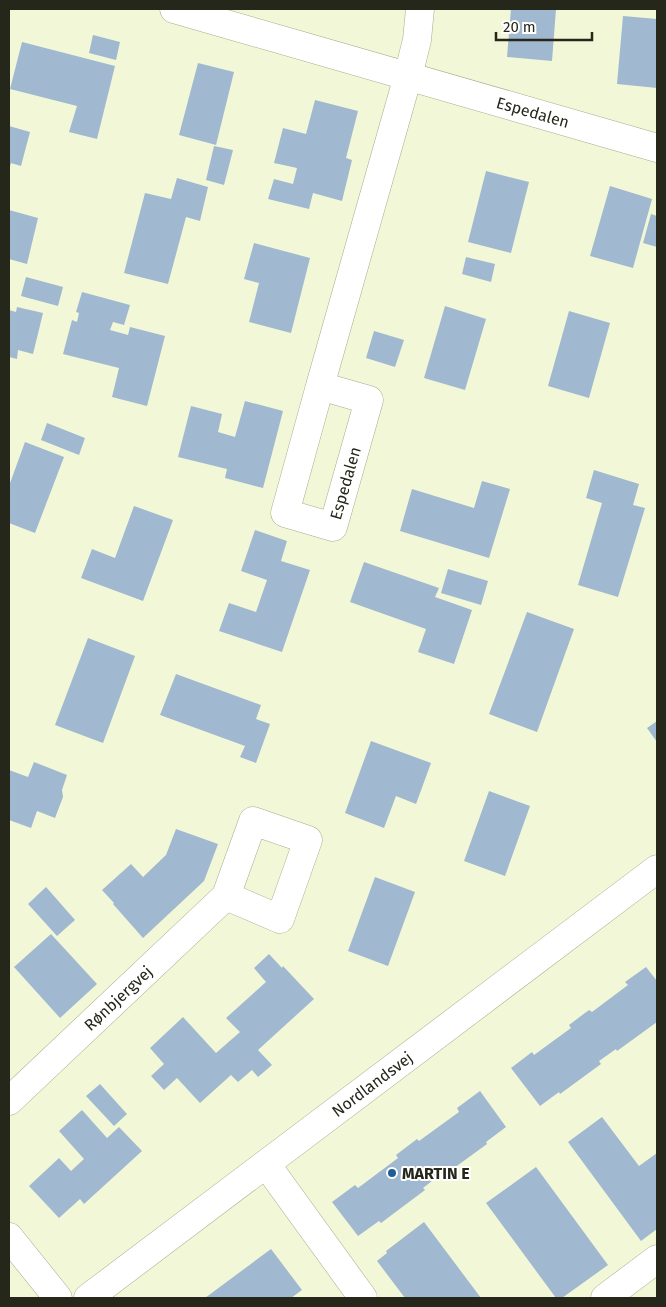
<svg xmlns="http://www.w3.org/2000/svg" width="666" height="1307" viewBox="0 0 666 1307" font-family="'Fira Sans',sans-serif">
<rect width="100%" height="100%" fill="#f2f8d7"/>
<!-- building -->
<g fill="#a0b8d0">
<polygon points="511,9 556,9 552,61 507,57"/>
<polygon points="623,16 657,19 657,88 617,84"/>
<polygon points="93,35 120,42 116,60 89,53"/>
<polygon points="22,42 115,66 97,139 69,132 77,106 10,89"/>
<polygon points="198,63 234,72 216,145 179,135"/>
<polygon points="315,100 358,111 346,158 352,160 342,201 313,193 309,209 268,199 274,179 293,184 297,168 274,163 283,128 306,134"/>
<polygon points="9,126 30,132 21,166 11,163 9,170"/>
<polygon points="214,146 233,150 224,185 206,180"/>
<polygon points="486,171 529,182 511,253 468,242"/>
<polygon points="177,178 208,187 200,221 186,217 168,284 124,273 145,193 171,199"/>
<polygon points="610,186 652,199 633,268 590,256"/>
<polygon points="9,210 38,218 27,264 9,259"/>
<polygon points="651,214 657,216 657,247 643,243"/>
<polygon points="254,243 310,258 291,333 249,322 259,283 244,279"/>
<polygon points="466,257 495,264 491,282 462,274"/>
<polygon points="26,277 63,287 58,306 21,296"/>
<polygon points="82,292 130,305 124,325 113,322 110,330 128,335 130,327 165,336 147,406 112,397 119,368 63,354 72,320 77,322 79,313 76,312"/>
<polygon points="445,306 486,319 465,390 424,378"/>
<polygon points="17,307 43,313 33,354 18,350 17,359 9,357 9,310 16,312"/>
<polygon points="569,311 610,323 589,398 548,386"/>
<polygon points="374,331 404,340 395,367 366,358"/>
<polygon points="245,401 283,411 263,488 225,478 227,469 178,457 191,406 222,414 218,432 235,437"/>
<polygon points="47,423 85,438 79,455 41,440"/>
<polygon points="25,442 64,457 35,533 9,523 9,486"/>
<polygon points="594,470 639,484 633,505 645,508 618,597 578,585 602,503 586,498"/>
<polygon points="482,481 510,489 489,558 400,531 412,489 474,508"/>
<polygon points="134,506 173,520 143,601 81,578 92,549 115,558"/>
<polygon points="255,530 287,541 281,561 310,570 282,652 219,631 229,603 256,612 267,580 241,571"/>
<polygon points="364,562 439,588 435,597 472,610 454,664 418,652 426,629 350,602"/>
<polygon points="448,569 488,581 481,605 441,593"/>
<polygon points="527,612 574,629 537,732 489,714"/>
<polygon points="88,638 135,656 103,743 55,725"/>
<polygon points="176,674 261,705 256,719 270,724 256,763 240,757 245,746 160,715"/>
<polygon points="657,721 657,742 647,728"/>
<polygon points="371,741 431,763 416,804 396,796 384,828 345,813"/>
<polygon points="34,762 67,775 62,790 63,797 55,818 37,811 31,828 9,820 9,770 28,777"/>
<polygon points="489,791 530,806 505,876 464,861"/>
<polygon points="176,829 218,844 204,881 143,938 113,904 114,903 102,890 131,864 143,877 166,855"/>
<polygon points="375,877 415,892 388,966 348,951"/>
<polygon points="46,887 75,920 57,936 28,904"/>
<polygon points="51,934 97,984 60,1018 14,967"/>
<polygon points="269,954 282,968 283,966 314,999 258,1050 272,1065 258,1077 252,1070 238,1082 231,1075 200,1103 177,1078 164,1090 151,1076 164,1064 150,1048 183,1017 216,1053 240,1032 226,1018 266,982 254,968"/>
<polygon points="646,967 657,981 657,1022 617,1051 616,1049 599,1061 601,1064 560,1094 559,1092 540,1106 511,1068 532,1052 534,1055 571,1028 569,1025 589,1010 592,1012 628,985 625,982"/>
<polygon points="100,1084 127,1114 114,1126 86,1096"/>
<polygon points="480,1091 506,1127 486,1142 487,1144 443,1176 442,1173 423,1188 425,1190 381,1223 379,1221 358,1236 332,1202 355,1185 358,1188 398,1158 396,1155 417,1139 419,1141 459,1112 457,1108"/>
<polygon points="82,1110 107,1138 119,1127 142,1151 84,1204 80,1199 59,1218 29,1186 59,1158 71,1171 84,1159 59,1131"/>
<polygon points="602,1117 639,1166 657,1153 657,1229 641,1241 568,1142"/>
<polygon points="536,1167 608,1265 562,1298 556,1298 486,1203"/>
<polygon points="424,1222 481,1298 405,1298 377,1261 387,1253 386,1251"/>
<polygon points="271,1249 302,1290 291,1298 205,1298"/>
</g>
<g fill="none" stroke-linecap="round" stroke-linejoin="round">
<defs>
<g id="street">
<polyline points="174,9 657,148"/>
<polyline points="320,386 285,513 333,527 369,400 320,386 408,76 417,40 420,9"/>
<polyline points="9,1101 226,896 253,821 308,840 280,919 226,896"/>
<polyline points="266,1164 363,1298"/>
<polyline points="9,1237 58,1298"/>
<polyline points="605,1298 657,1259"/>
</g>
<polyline id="secondary" points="88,1298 657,869"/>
</defs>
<!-- street casing -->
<use href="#street" stroke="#a7ac8d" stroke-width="29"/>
<!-- secondary casing -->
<use href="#secondary" stroke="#a7ac8d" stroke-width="29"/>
<!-- street -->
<use href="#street" stroke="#fff" stroke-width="28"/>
<!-- secondary -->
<use href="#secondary" stroke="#fff" stroke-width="28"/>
</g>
<!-- markers -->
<circle fill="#1f5e94" stroke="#fff" stroke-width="2" cx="392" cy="1173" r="5"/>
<g text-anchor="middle" stroke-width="4" stroke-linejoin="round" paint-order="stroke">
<!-- street labels -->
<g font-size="16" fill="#25271b" stroke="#fff">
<text transform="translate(533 112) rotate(16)" y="6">Espedalen</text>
<text transform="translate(345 483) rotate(-74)" y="6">Espedalen</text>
<text transform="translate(118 998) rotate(-43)" y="6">Rønbjergvej</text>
<text transform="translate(372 1084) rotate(-37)" y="6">Nordlandsvej</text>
</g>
<!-- poi labels -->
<g font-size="16" font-weight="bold" fill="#25271b" stroke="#fff" text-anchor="start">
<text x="402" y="1179">MARTIN E</text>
</g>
</g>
<!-- border -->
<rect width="666" height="1307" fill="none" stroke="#25271b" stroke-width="20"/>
<!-- scale -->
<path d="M496 32v8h96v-8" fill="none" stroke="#25271b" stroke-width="2.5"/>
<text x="503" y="32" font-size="15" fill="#25271b" stroke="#ffffff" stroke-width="4" paint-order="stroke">20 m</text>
</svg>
